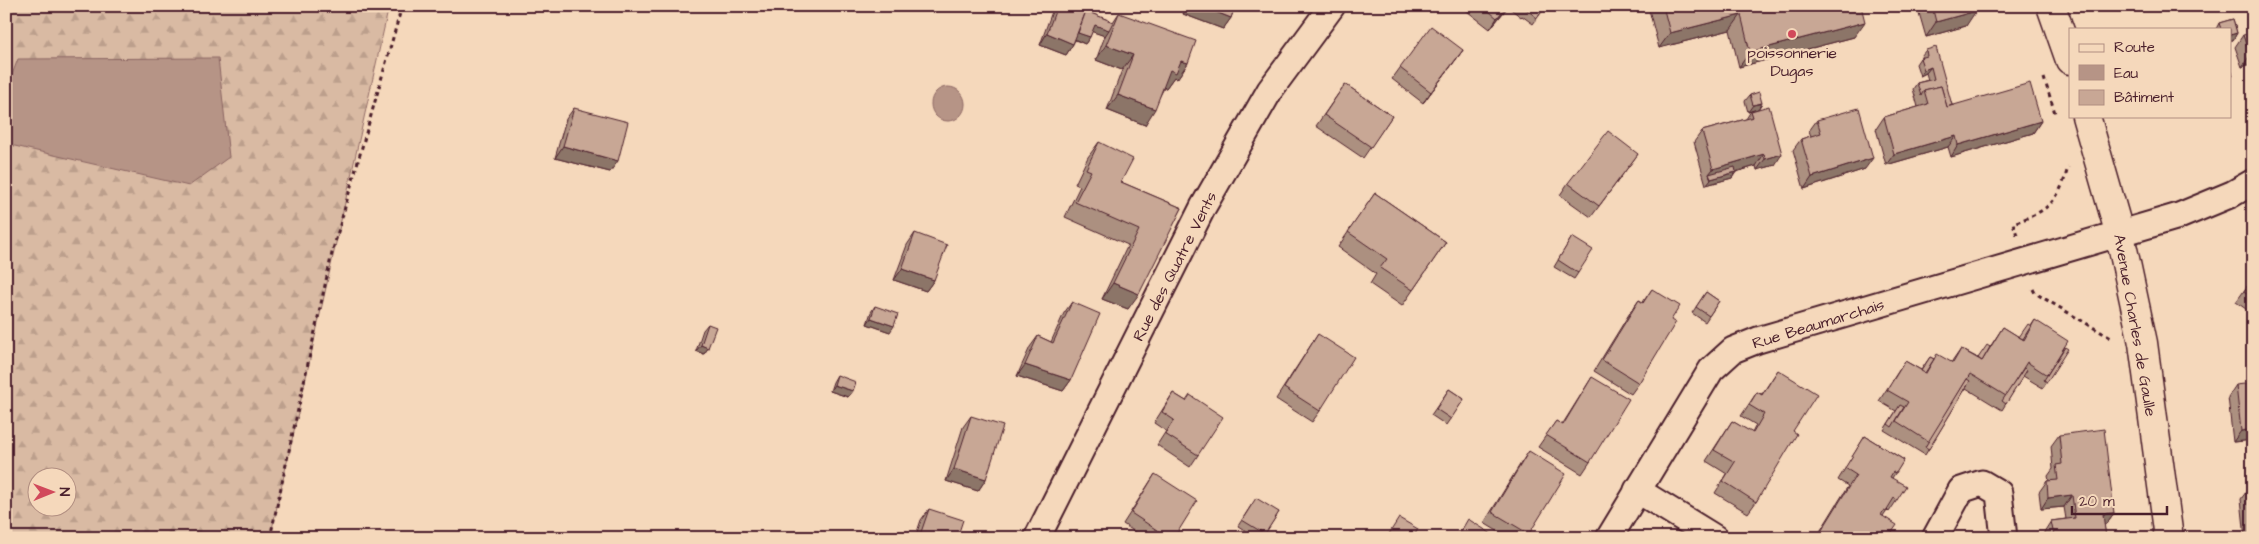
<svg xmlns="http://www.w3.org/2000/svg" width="2259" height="544" viewBox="0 0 2259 544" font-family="'Architects Daughter',sans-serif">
<defs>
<pattern id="forest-firs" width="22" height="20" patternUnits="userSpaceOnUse" patternTransform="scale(1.25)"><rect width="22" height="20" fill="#d9baa3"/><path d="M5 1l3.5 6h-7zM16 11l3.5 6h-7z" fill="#bc9f8c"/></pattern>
</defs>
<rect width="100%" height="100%" fill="#f5d8bb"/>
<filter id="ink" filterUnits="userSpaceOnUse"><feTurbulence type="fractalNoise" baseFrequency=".02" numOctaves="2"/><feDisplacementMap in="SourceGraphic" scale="10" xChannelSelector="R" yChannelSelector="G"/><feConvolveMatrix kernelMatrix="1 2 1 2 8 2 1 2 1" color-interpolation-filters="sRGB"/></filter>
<g filter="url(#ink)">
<!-- forest -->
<path fill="url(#forest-firs)" stroke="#926c67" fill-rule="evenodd" d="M6,6H389L270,538H6ZM38,476H68V506H38Z"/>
<!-- water -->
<g fill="#b69486" stroke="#8b6562">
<polygon points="218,58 229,157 189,186 6,144 6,90 18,59"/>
<circle cx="948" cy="104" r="17"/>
</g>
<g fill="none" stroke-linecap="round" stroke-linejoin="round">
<defs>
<g id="minor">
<polyline points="1637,490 1715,538"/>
<polyline points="1037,538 1203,207 1270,90 1332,6"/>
<polyline points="1609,538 1711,370 1733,350 1758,340 2179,216 2232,194 2253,182"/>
<polyline points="1935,538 1961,490 1982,483 1999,493 2004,538"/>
</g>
<g id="tertiary">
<polyline points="2051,6 2070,60"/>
<polyline points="2086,116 2120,235 2143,343 2169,538"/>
</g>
</defs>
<!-- minor casing -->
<use href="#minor" stroke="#4a1f2b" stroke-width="29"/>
<!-- tertiary casing -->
<use href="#tertiary" stroke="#4a1f2b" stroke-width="31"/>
<!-- path -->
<g stroke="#4a1f2b" stroke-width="3" stroke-dasharray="4 4" stroke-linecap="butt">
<polyline points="2044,78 2055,113"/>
<path d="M2017,235L2013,223C2047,212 2059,202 2068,167"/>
<polyline points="2033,289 2035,293 2111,338"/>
<polyline points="270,538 332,253 402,6"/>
</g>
<!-- minor -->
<use href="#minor" stroke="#f5d8bb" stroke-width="25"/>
<!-- tertiary -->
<use href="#tertiary" stroke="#f5d8bb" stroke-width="28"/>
</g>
<!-- wall -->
<g fill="#ac9080" stroke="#4a1f2b">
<polygon points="1054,6 1088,6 1086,11 1113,22 1119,13 1188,63 1177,79 1174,77 1166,88 1164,88 1145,125 1107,110 1122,70 1096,60 1105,36 1092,31 1090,37 1085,44 1075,40 1073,44 1066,55 1040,45"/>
<polygon points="1186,6 1235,6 1231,18 1223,29 1183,14"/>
<polygon points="1465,6 1546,6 1533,24 1522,16 1521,17 1508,7 1490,29 1463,8"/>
<polygon points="1648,6 1861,6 1854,37 1739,67 1730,30 1659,48"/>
<polygon points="1917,6 1975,6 1966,26 1926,37"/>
<polygon points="2233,19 2237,33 2233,40 2230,40 2230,29 2216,29 2219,23"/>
<polygon points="2243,35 2253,63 2242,67 2235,47"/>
<polygon points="1463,50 1423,103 1392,79 1400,68"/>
<polygon points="1926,50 1952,105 2041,121 2033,133 1951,157 1948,147 1886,165 1876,129 1884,117 1918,107 1913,89 1917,83 1928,80 1926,73 1920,76 1916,64 1920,58 1922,58 1921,56"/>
<polygon points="1345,84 1392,116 1363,158 1316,126"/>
<polygon points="1750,95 1762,103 1758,109 1748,112 1745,101"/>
<polygon points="574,108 610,172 555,158 566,119"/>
<polygon points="1751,111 1775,165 1757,170 1756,166 1736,172 1732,178 1706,185 1694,142 1702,131 1746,119"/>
<polygon points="1817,120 1865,169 1804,189 1793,150 1801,139 1811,136 1809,131"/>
<polygon points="1099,142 1121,182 1182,208 1128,309 1102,299 1128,245 1065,217 1080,186 1075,184 1088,157"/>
<polygon points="1638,154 1591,217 1560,195 1568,183"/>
<polygon points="1375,193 1446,242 1402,306 1370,284 1376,274 1338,247"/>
<polygon points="915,233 934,280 926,291 894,280 907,245"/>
<polygon points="1572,237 1578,273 1574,279 1554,267"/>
<polygon points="2253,278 2253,314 2236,302"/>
<polygon points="1652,289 1671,320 1639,383 1631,394 1594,371 1631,311 1639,300 1643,302"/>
<polygon points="1706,292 1719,301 1705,322 1692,313"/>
<polygon points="1072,302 1071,380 1063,391 1017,376 1030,347 1038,336 1051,342 1064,313"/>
<polygon points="875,306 890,332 867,324 871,312"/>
<polygon points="2035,320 2065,347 2047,382 2043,388 2023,376 2002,410 1966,388 1925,455 1884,430 1896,411 1879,401 1905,361 1921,370 1930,357 1934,359 1952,362 1961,349 1978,358 1990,347 2003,327 2019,337 2031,326"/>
<polygon points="708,324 708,348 704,354 696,351 703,330"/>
<polygon points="1318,334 1320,411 1312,422 1276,399"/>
<polygon points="1778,370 1793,431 1756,502 1748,513 1715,493 1727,474 1706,461 1732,421 1752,433 1756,425 1741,416 1757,392 1762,394"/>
<polygon points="837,375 853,391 848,397 830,391 833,382"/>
<polygon points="1592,377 1590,462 1582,474 1538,447 1556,421 1562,425"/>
<polygon points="2236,385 2253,440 2233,442 2228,397"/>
<polygon points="1449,389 1464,399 1446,425 1431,415"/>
<polygon points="1173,393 1186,401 1198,455 1190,467 1157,445 1166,431 1154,423"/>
<polygon points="971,416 986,479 978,491 946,481 963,427"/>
<polygon points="2059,435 2114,513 2106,524 2104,524 2106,538 2044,538 2044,532 2051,521 2066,519 2064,507 2041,509 2039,492 2047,481 2049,481 2048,476 2053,469 2051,446"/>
<polygon points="1865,436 1904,460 1892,478 1897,500 1889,512 1887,510 1883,516 1888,538 1816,538 1848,486 1838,480"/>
<polygon points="1529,451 1529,534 1527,538 1509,538 1484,523 1521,463"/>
<polygon points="1155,474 1174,538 1144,538 1123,524"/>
<polygon points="2253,487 2253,538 2245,538 2241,499 2249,488"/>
<polygon points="1252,504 1279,512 1262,538 1257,538 1238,526"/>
<polygon points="929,509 957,538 915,538 921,520"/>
</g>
<!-- shaded-wall -->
<g fill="#8c7568" stroke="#4a1f2b">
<polygon points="1189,6 1201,6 1231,18 1223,29 1183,14"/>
<polygon points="1507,6 1508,6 1490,29 1497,18"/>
<polygon points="1976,11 1966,26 1926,37 1936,22"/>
<polygon points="1741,15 1730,30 1659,48 1670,33"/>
<polygon points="1865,22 1854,37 1739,67 1750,52"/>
<polygon points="1095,25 1109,30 1105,36 1090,31"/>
<polygon points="1076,32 1090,37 1085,44 1072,38"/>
<polygon points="1047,33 1073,44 1066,55 1040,45"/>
<polygon points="2237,33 2233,40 2230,40 2230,35"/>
<polygon points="1106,45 1133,55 1122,70 1096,60"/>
<polygon points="1463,50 1455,61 1423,103 1431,92"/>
<polygon points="2253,54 2253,63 2242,67 2250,55"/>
<polygon points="1181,61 1188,63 1177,79 1174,77 1166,88 1159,86 1170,70"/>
<polygon points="1931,67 1926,73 1920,76 1924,70"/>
<polygon points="1118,95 1155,109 1145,125 1107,110"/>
<polygon points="1762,103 1758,109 1748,112 1753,105"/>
<polygon points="2041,121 2033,133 1951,157 1958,145"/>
<polygon points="1956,136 1948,147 1886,165 1894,154"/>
<polygon points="563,146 618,161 610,172 555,158"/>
<polygon points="1764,154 1756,166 1711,179 1709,174 1713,169"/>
<polygon points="1782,154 1775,165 1757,170 1765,159"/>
<polygon points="1873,158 1865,169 1804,189 1812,177"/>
<polygon points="1736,172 1732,178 1706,185 1711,179"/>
<polygon points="902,269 934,280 926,291 894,280"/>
<polygon points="1113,283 1139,294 1128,309 1102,299"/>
<polygon points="871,318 894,326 890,332 867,324"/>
<polygon points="701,345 708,348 704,354 696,351"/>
<polygon points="1025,365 1071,380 1063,391 1017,376"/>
<polygon points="834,385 853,391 848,397 830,391"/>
<polygon points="2253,429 2253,440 2233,442 2241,431"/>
<polygon points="954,469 986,479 978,491 946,481"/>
<polygon points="2072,495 2064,507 2041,509 2048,498"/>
<polygon points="2114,513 2106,524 2095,525 2103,514"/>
<polygon points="2060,535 2058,538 2052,538 2054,536"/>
</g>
<!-- building -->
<g fill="#c8a795" stroke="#4a1f2b">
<polygon points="1057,6 1088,6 1073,44 1047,33"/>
<polygon points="1201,6 1235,6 1231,18"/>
<polygon points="1483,6 1507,6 1497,18"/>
<polygon points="1529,6 1546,6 1537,18 1526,9"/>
<polygon points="1663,6 1861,6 1865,22 1750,52 1741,15 1670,33"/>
<polygon points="1932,6 1975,6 1976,11 1936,22"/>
<polygon points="1086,11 1113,22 1109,30 1095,25 1090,37 1078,33"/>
<polygon points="1119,13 1196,41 1188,63 1181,61 1176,73 1170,70 1155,109 1118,95 1133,55 1106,45"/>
<polygon points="2233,19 2237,33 2230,35 2230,29 2221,29 2219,23"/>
<polygon points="1431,26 1463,50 1431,92 1400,68"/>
<polygon points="2253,33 2253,54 2250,55 2243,35"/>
<polygon points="1936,47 1952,105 1947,107 1941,86 1924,90 1921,96 1917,83 1934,79 1931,67 1924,70 1920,58 1927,56 1926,50"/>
<polygon points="2230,66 2233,75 2230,76"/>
<polygon points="2030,83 2041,121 1958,145 1956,136 1894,154 1884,117 1928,104 1924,90 1941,86 1947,107"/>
<polygon points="1345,84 1392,116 1371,147 1324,115"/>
<polygon points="1759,92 1762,103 1753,105 1750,95"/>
<polygon points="1769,106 1782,154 1765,159 1764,154 1713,169 1702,131 1753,117 1751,111"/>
<polygon points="574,108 628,122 618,161 563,146"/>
<polygon points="1859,108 1873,158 1812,177 1801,139 1821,133 1817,120"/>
<polygon points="1608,131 1638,154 1599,206 1568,183"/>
<polygon points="1099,142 1133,159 1121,182 1182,208 1139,294 1113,283 1139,230 1075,202 1091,171 1086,169"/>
<polygon points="1735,167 1736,172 1711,179 1709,174"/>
<polygon points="1375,193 1446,242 1413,290 1380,268 1387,259 1348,232"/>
<polygon points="915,233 947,245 934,280 902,269"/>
<polygon points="1572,237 1593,250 1578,273 1558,260"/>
<polygon points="2253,278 2253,298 2244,291"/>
<polygon points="1652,289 1680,306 1671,320 1676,322 1639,383 1602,360 1639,300 1643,303"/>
<polygon points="1706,292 1719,301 1709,316 1696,307"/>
<polygon points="1072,302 1100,314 1071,380 1025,365 1038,336 1053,343"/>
<polygon points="875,306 898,314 894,326 871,318"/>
<polygon points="2035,320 2068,341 2047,375 2027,362 2006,396 1970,374 1929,442 1896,421 1908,402 1887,390 1905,361 1926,373 1937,354 1953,363 1961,349 1982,361 2003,327 2024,340"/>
<polygon points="708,324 716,327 708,348 701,345"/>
<polygon points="2028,324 2031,326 2023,339 2019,337"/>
<polygon points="1318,334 1354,357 1320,411 1284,388"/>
<polygon points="1987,345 1990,347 1982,361 1978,358"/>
<polygon points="2065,347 2068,349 2047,382 2044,380"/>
<polygon points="1930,357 1934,359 1925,373 1921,371"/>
<polygon points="2024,368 2027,370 2006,404 2002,401"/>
<polygon points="1778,370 1817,394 1793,431 1797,434 1756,502 1723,481 1735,462 1714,450 1732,421 1753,433 1764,414 1749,405 1757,392 1762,395"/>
<polygon points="837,375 856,382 853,391 834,385"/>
<polygon points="1592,377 1629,399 1590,462 1546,435 1556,421 1563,425"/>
<polygon points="1967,379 1970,381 1929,449 1925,447"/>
<polygon points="2253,383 2253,429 2241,431 2236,385"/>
<polygon points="1449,389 1464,399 1451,419 1436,409"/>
<polygon points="1173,393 1186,401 1190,395 1223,417 1198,455 1165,434 1174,420 1162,412"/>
<polygon points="1900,405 1904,407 1892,427 1888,424"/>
<polygon points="971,416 1003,426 986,479 954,469"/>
<polygon points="2104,429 2114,513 2103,514 2106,538 2060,538 2060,535 2054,536 2051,521 2075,518 2072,495 2048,498 2047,481 2058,480 2056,465 2062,464 2059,435"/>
<polygon points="1865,436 1904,460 1896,473 1893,472 1890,477 1906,486 1897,500 1894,498 1886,511 1884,510 1881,515 1897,525 1888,538 1817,538 1856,475 1845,468"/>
<polygon points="1529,451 1566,474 1529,534 1492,512"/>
<polygon points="1155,474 1197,501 1174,538 1169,538 1131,513"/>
<polygon points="2253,487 2253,521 2249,488"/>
<polygon points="1256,498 1279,512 1265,534 1242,520"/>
<polygon points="929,509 963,520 957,538 919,538"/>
<polygon points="1399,518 1418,529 1413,538 1387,537"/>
<polygon points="1468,519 1498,538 1457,538"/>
</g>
</g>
<!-- markers -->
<circle fill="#d1495b" stroke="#f5d8bb" stroke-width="2" cx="1792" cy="34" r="5"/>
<g text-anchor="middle" stroke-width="5" stroke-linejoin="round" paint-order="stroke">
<!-- poi labels -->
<g font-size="16" fill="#4a1f2b" stroke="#f5d8bb">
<text x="1792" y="58">poissonnerie<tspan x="1792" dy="18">Dugas</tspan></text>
</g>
<!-- street labels -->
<g font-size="16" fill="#4a1f2b" stroke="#f5d8bb">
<text transform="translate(1174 266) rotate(-63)" y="6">Rue des Quatre Vents</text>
<text transform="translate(1818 323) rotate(-17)" y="6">Rue Beaumarchais</text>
<text transform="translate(2136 325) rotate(80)" y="6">Avenue Charles de Gaulle</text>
</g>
</g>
<!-- margin -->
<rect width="2259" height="544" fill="none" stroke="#f5d8bb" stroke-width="25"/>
<rect x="12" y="12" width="2234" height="519" fill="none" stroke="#4a1f2b" stroke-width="2" filter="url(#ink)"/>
<!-- legend -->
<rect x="2069" y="28" width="162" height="90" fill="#f5d8bb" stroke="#b18e81"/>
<rect x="2079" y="44" width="25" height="8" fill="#f5d8bb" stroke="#b18e81"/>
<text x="2114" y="52" font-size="15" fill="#4a1f2b">Route</text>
<rect x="2079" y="65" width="25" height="15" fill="#b69486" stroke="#b18e81"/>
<text x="2114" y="78" font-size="15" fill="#4a1f2b">Eau</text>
<rect x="2079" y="90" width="25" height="15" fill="#c8a795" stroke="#b18e81"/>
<text x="2114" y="102" font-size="15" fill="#4a1f2b">Bâtiment</text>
<!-- north arrow -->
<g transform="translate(52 492) rotate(89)"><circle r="24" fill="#f5d8bb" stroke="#b18e81"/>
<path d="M0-4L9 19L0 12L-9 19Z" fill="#d1495b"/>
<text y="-8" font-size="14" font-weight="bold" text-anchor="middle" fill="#4a1f2b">N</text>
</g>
<!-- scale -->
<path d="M2072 506v8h95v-8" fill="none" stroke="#4a1f2b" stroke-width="2.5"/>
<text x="2079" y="506" font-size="15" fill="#4a1f2b" stroke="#f5d8bb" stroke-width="4" paint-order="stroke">20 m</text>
</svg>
